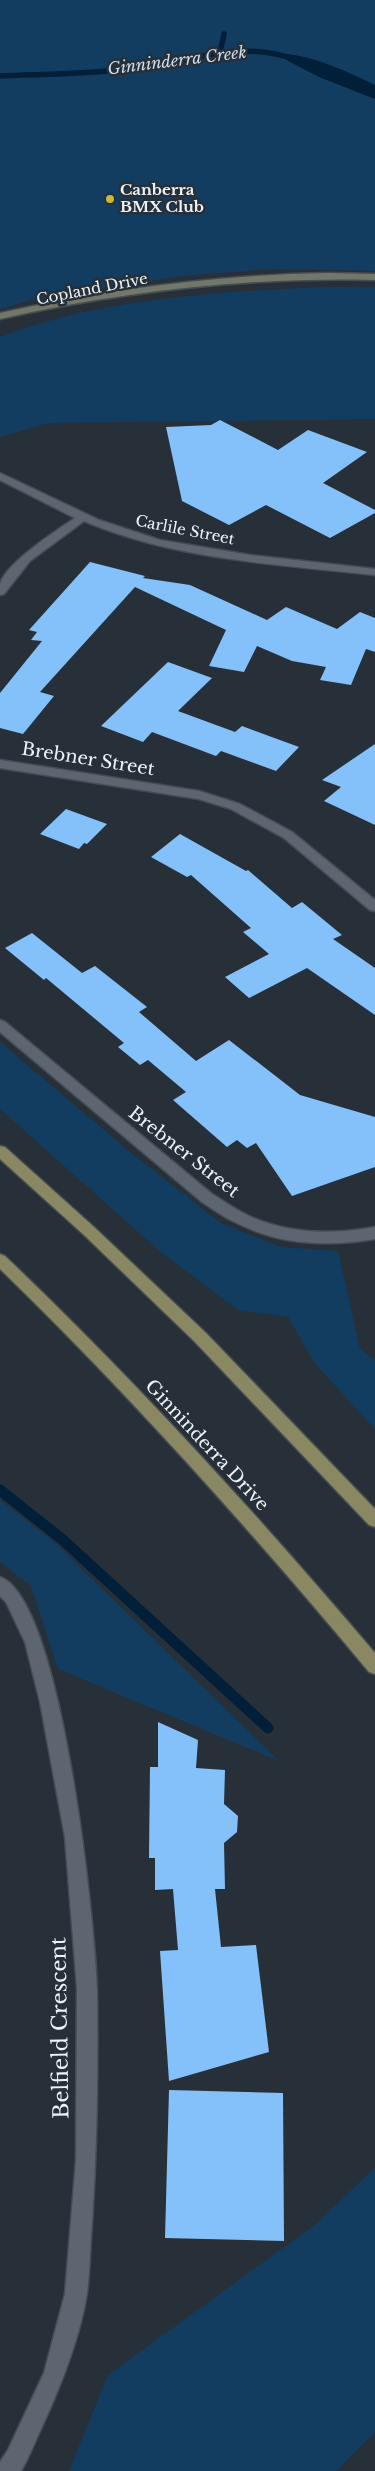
<svg xmlns="http://www.w3.org/2000/svg" width="375" height="2471" viewBox="0 0 375 2471" font-family="'Libre Baskerville',serif">
<rect width="100%" height="100%" fill="#273038"/>
<!-- green -->
<g fill="#123d61">
<polygon points="0,0 375,0 375,271 271,269 181,276 32,300 0,309"/>
<path d="M324,287H375V419L48,423L0,437V337C102,298 216,292 324,287Z"/>
<polygon points="0,1042 130,1152 221,1223 281,1247 338,1251 360,1349 375,1361 375,1429 316,1365 288,1317 238,1310 163,1254 0,1109"/>
<polygon points="0,1500 56,1544 279,1761 58,1669 31,1586 0,1562"/>
<polygon points="375,2167 375,2432 336,2471 69,2471 108,2375 316,2224"/>
</g>
<!-- water -->
<path fill="#011f39" d="M284,54C315,56 348,72 375,85V99L319,77L288,61Z"/>
<g fill="none" stroke-linecap="round" stroke-linejoin="round">
<!-- stream-far1 -->
<g stroke="#011f39" stroke-width="5.5">
<polyline points="220,53 224,34"/>
<path d="M0,76C46,74 92,74 138,68C194,61 240,39 296,60"/>
</g>
<!-- stream -->
<polyline stroke="#011f39" stroke-width="11" points="0,1490 63,1540 268,1728"/>
</g>
<!-- building -->
<g fill="#84c0f9">
<polygon points="220,420 278,450 308,430 367,452 323,483 375,510 375,513 330,538 266,505 229,525 182,501 166,427 211,425"/>
<polygon points="90,562 145,576 143,578 190,585 267,620 286,607 337,629 360,612 375,618 375,652 366,649 351,685 320,680 326,667 292,661 257,646 244,672 209,666 226,630 135,587 40,692 54,696 23,734 0,728 0,693 42,641 31,640 37,632 29,630"/>
<polygon points="168,662 212,678 178,711 235,732 242,726 299,747 276,771 221,751 216,756 152,732 143,742 101,726"/>
<polygon points="375,744 375,825 324,801 341,787 322,780"/>
<polygon points="66,809 107,824 87,844 84,843 79,849 40,834"/>
<polygon points="180,834 246,871 248,870 292,908 302,902 342,935 333,939 375,968 375,1015 307,968 249,998 225,977 269,954 243,932 251,928 191,875 187,877 151,857"/>
<polygon points="32,933 82,973 95,966 147,1007 139,1012 196,1061 229,1040 300,1095 375,1117 375,1167 292,1196 256,1143 247,1148 237,1140 227,1147 173,1100 186,1092 148,1060 140,1065 118,1047 124,1043 46,978 44,980 5,948"/>
<polygon points="158,1722 198,1740 196,1768 225,1770 224,1804 238,1816 237,1832 224,1843 225,1889 215,1889 221,1947 256,1945 269,2052 169,2081 160,1951 178,1950 173,1889 155,1890 155,1858 149,1858 150,1767 158,1767"/>
<polygon points="169,2090 283,2093 284,2241 165,2238"/>
</g>
<g fill="none" stroke-linecap="round" stroke-linejoin="round">
<defs>
<g id="minor">
<path d="M0,473L99,520L160,540L250,555L375,569V575C277,564 176,560 84,521L30,561L4,594L0,595C0,592 0,587 0,584C6,563 57,530 75,518L0,480Z"/>
<polygon points="0,760 199,791 240,804 292,832 375,900 375,911 370,910 284,838 231,809 199,799 0,768"/>
<path d="M0,1020L5,1022L212,1194C224,1201 236,1210 249,1216C289,1234 333,1235 375,1227V1239C328,1247 278,1245 235,1222C223,1217 213,1209 202,1202L0,1032Z"/>
<path d="M0,1577C62,1599 95,1924 97,1990C98,2068 97,2146 92,2223C90,2246 90,2270 87,2293C80,2338 60,2388 41,2429C34,2443 29,2458 21,2471H0V2462L8,2450L44,2373L65,2294L76,2160L77,1988L65,1837L40,1702L25,1642L6,1602L0,1596Z"/>
</g>
<path id="secondary" d="M328,273L375,274V280C248,277 124,291 0,319V313C109,289 217,275 328,273Z"/>
<g id="primary">
<polygon points="0,1146 5,1147 94,1227 206,1333 375,1509 375,1527 369,1525 194,1341 84,1235 0,1159"/>
<path d="M0,1254L5,1256C136,1381 258,1515 375,1653V1674L369,1672C252,1532 131,1396 0,1269Z"/>
</g>
</defs>
<!-- minor casing -->
<use href="#minor" stroke="#454c53" stroke-width="3"/>
<!-- secondary casing -->
<use href="#secondary" stroke="#454c53" stroke-width="3"/>
<!-- primary casing -->
<use href="#primary" stroke="#454c53" stroke-width="3"/>
<!-- minor -->
<use href="#minor" fill="#5d6670" fill-rule="evenodd"/>
<!-- secondary -->
<use href="#secondary" fill="#737769" fill-rule="evenodd"/>
<!-- primary -->
<use href="#primary" fill="#898862" fill-rule="evenodd"/>
</g>
<!-- markers -->
<circle fill="#c9ba3a" stroke="#273038" stroke-width="2" cx="110" cy="199" r="5"/>
<g text-anchor="middle" stroke-width="5" stroke-linejoin="round" paint-order="stroke">
<!-- far-poi labels -->
<g font-size="15" font-weight="bold" fill="#ecf2f7" stroke="#273038" text-anchor="start">
<text x="120" y="195">Canberra<tspan x="120" dy="17">BMX Club</tspan></text>
</g>
<!-- far-street labels -->
<g font-size="15" fill="#ecf2f7" stroke="#273038">
<text transform="translate(92 289) rotate(-11)" y="5">Copland Drive</text>
<text transform="translate(185 530) rotate(11)" y="5">Carlile Street</text>
</g>
<!-- far-water labels -->
<g font-size="16" font-style="italic" fill="#d0dfef" stroke="#273038">
<text transform="translate(177 60) rotate(-7)" y="6">Ginninderra Creek</text>
</g>
<!-- street labels -->
<g font-size="18" fill="#ecf2f7" stroke="#273038">
<text transform="translate(88 759) rotate(9)" y="6">Brebner Street</text>
<text transform="translate(184 1152) rotate(38)" y="6">Brebner Street</text>
<text transform="translate(207 1445) rotate(47)" y="6">Ginninderra Drive</text>
</g>
<!-- near-street labels -->
<g font-size="21" fill="#ecf2f7" stroke="#273038">
<text transform="translate(60 2028) rotate(-91)" y="7">Belfield Crescent</text>
</g>
</g>
</svg>
